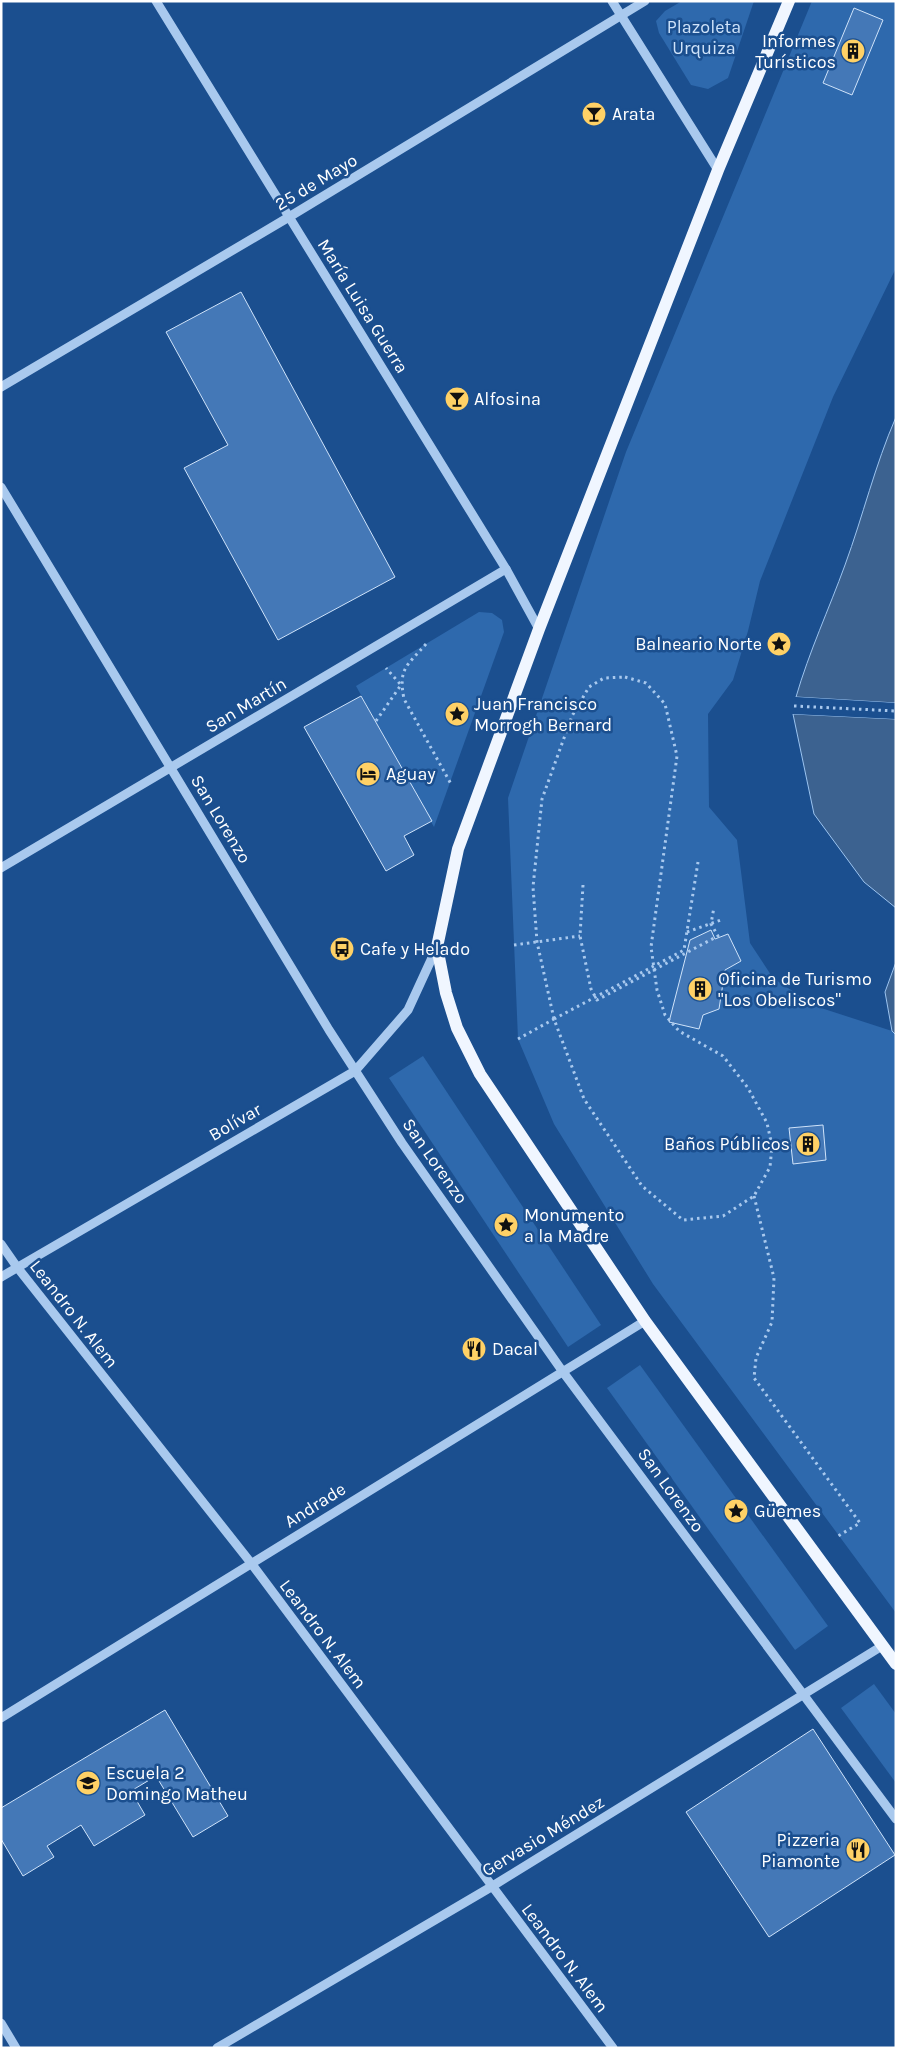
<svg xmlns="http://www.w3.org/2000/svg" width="897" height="2049" viewBox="0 0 897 2049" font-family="Karla,sans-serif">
<rect width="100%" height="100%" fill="#1b4f8f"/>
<!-- green -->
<g fill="#2e69ad">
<polygon points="682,1 754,1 728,78 708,89 691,85 659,33 656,21 665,11"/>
<polygon points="812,1 896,1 896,268 833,397 760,581 748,631 733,680 708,714 709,807 737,840 750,943 773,978 815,1006 892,1031 896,1035 896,1613 653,1284 554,1124 518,1039 508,798 626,452"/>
<polygon points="479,612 492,613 502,620 504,632 434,827 356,686"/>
<polygon points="423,1056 601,1325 568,1347 389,1078"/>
<polygon points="640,1365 828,1626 795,1650 607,1388"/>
<polygon points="874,1684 896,1714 896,1783 841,1708"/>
</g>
<!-- water -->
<g fill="#3c6290" stroke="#9cc4f0">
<path d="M896,417V703L796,697C809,652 829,609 845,565C863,516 875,465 896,417Z"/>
<polygon points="793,714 896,719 896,908 864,882 814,814"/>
<polygon points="896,962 896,1035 892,1031 885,992"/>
</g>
<!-- pier -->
<g fill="#1b4f8f">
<polygon points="796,697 896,703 896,705 795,700"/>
<polygon points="793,712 896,717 896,719 793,714"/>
</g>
<!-- building -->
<g fill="#4478b7" stroke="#cfe3fa">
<polygon points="854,8 883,20 852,95 823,83"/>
<polygon points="241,292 395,577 278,640 184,468 228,445 166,332"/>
<polygon points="361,696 432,821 404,836 414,855 386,871 304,727"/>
<polygon points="711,930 715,939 728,934 741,961 725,970 719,1009 703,1015 699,1029 669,1022 690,940"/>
<polygon points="823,1125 826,1160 793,1164 789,1128"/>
<polygon points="165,1710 228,1816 193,1837 156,1776 131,1791 145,1815 94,1846 81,1825 47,1846 54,1857 23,1876 1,1839 1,1808"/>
<polygon points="813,1729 895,1855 769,1937 686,1812"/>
</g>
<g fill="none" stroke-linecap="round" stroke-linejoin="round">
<!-- path -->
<g stroke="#a9c9ee" stroke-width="3" stroke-dasharray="2.5 4" stroke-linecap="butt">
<path d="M426,644C407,666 398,668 404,699L451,784"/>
<polygon points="625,677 646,683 665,704 677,756 651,947 657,990 665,1015 679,1031 723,1056 748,1088 767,1123 772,1146 770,1167 754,1196 723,1216 683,1220 642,1186 584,1099 554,1019 537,942 533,887 542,799 572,716 589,687 604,678"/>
<polyline points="794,706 896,711"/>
<polyline points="376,721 401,685 386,668"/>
<polyline points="583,885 580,936 591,989 597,1000 718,936 711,924 714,907"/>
<polyline points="514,945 580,936"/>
<polyline points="518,1039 554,1019"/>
<polyline points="754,1196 774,1278 772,1322 756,1358 754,1378 860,1523 838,1536"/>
</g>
<!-- minor -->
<g stroke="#a9c9ee" stroke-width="9">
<polyline points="156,1 506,569 539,629"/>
<polyline points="612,1 718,170"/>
<polyline points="1,387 289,217 645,1"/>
<polyline points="1,487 329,1030 402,1143 563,1372 896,1819"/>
<polyline points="1,868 506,569"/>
<polyline points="1,1244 17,1267 251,1563 613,2048"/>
<polyline points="1,1277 355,1071 408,1010 437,947"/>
<polyline points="1,1718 645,1321"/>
<polyline points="1,2023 16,2048"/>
<polyline points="217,2048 491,1887 882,1646"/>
</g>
<!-- major -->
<polyline stroke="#f0f6ff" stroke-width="12" points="789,1 718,170 539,629 458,849 437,947 446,993 457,1028 480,1074 645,1321 896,1664"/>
<!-- path-bridge -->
<g stroke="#a9c9ee" stroke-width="3" stroke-dasharray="2.5 4" stroke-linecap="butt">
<polyline points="687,932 721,920"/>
<polyline points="554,1019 684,950 698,862"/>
</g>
</g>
<!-- icons -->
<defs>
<symbol id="building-disc" viewBox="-11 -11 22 22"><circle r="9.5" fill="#ffd166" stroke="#1b4f8f"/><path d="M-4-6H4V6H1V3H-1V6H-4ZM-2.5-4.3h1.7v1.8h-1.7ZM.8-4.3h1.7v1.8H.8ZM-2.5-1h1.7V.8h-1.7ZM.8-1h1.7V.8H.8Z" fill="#111"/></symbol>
<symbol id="bar-disc" viewBox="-11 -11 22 22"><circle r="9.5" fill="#ffd166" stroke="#1b4f8f"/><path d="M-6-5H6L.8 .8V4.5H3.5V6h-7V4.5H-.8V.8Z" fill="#111"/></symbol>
<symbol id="sight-disc" viewBox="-11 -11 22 22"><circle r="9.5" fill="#ffd166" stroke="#1b4f8f"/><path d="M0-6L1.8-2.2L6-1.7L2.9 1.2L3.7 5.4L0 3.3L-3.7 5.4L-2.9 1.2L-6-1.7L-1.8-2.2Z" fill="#111"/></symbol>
<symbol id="hotel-disc" viewBox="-11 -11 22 22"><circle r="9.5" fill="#ffd166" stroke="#1b4f8f"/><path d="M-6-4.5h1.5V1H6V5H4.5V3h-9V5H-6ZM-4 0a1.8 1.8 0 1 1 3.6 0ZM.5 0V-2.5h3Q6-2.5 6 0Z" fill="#111"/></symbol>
<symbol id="bus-disc" viewBox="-11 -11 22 22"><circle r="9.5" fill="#ffd166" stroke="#1b4f8f"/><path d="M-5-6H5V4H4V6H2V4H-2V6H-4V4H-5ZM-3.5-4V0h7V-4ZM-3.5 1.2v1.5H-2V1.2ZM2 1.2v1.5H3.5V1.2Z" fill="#111"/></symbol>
<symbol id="restaurant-disc" viewBox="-11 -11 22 22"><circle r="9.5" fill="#ffd166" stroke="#1b4f8f"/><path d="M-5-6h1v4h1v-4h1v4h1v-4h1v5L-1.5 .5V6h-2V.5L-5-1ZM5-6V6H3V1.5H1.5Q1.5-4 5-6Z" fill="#111"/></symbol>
<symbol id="school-disc" viewBox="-11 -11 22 22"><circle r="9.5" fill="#ffd166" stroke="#1b4f8f"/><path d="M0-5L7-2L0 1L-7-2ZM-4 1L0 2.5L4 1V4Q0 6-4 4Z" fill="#111"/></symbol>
</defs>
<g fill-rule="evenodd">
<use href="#building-disc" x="839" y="37" width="28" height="28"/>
<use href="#bar-disc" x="580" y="100" width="28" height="28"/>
<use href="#bar-disc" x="443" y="385" width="28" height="28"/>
<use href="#sight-disc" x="765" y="630" width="28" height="28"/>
<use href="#sight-disc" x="443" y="700" width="28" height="28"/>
<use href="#hotel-disc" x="354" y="760" width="28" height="28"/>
<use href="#bus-disc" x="328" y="935" width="28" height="28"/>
<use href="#building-disc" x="686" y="975" width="28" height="28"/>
<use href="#building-disc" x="794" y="1130" width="28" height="28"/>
<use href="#sight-disc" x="492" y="1211" width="28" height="28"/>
<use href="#restaurant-disc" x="460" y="1335" width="28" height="28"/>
<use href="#sight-disc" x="722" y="1497" width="28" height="28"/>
<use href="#school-disc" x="74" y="1769" width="28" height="28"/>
<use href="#restaurant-disc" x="844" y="1836" width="28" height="28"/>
</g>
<g text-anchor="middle" stroke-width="5" stroke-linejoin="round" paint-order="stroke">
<!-- park labels -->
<g font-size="18" fill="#cfe3fa" stroke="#1b4f8f">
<text x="704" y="33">Plazoleta<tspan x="704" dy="21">Urquiza</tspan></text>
</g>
<!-- poi labels -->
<g font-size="18" fill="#fff" stroke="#1b4f8f" text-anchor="start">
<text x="836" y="47" text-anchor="end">Informes<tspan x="836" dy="21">Turísticos</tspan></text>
<text x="612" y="120">Arata</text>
<text x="474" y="405">Alfosina</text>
<text x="762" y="650" text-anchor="end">Balneario Norte</text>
<text x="474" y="710">Juan Francisco<tspan x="474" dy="21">Morrogh Bernard</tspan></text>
<text x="386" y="780">Aguay</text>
<text x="360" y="955">Cafe y Helado</text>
<text x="718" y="985">Oficina de Turismo<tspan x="718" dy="21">"Los Obeliscos"</tspan></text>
<text x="790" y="1150" text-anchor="end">Baños Públicos</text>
<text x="524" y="1221">Monumento<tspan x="524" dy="21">a la Madre</tspan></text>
<text x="492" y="1355">Dacal</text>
<text x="754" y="1517">Güemes</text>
<text x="106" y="1779">Escuela 2<tspan x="106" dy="21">Domingo Matheu</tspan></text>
<text x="840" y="1846" text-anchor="end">Pizzeria<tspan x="840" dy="21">Piamonte</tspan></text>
</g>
<!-- street labels -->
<g font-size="18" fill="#fff" stroke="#1b4f8f">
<text transform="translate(316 182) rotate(-31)" y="6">25 de Mayo</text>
<text transform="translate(363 306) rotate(58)" y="6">María Luisa Guerra</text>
<text transform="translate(246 705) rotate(-31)" y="6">San Martín</text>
<text transform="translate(221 819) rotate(59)" y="6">San Lorenzo</text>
<text transform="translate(235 1122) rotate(-30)" y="6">Bolívar</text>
<text transform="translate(435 1161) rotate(55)" y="6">San Lorenzo</text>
<text transform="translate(74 1314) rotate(52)" y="6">Leandro N. Alem</text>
<text transform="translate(671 1490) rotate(54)" y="6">San Lorenzo</text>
<text transform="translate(315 1505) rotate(-32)" y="6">Andrade</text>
<text transform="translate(323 1634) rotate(53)" y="6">Leandro N. Alem</text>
<text transform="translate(543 1836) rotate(-31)" y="6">Gervasio Méndez</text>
<text transform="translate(565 1958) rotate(53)" y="6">Leandro N. Alem</text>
</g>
</g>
<!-- border -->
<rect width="897" height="2049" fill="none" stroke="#ffffff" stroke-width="5"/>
</svg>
